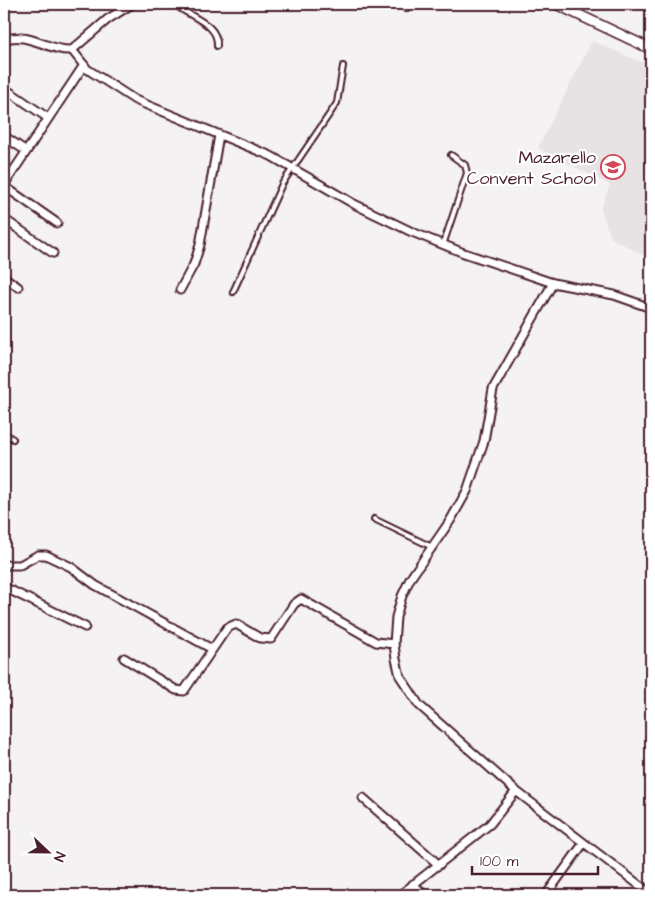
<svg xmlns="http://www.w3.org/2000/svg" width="655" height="899" viewBox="0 0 655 899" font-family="'Architects Daughter',sans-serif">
<rect width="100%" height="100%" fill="#f4f2f2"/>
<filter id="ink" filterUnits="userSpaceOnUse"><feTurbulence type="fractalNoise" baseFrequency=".02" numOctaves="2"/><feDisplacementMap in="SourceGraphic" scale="10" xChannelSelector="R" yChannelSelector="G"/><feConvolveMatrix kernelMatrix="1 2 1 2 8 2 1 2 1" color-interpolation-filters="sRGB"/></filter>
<g filter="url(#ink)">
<!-- built -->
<polygon fill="#e7e2e3" points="592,41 651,66 651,259 611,238 601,209 610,185 538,148"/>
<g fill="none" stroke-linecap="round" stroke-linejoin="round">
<defs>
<g id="service">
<path d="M174,4C189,17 219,23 217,46"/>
<polyline points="406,9 409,4"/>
<polyline points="443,245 467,173 465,165 451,155"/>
<polyline points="233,292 282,184 337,103 343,66"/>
<polyline points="4,433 13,439"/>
<polyline points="374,519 432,547"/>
</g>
<g id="minor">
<path d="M4,40C26,30 50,52 72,50L108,19L132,4"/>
<polyline points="72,50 87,69 135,100 271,156 354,204 412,232 464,253 553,283 614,295 651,308"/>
<polyline points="4,88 48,118"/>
<polyline points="4,136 26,151"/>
<polyline points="4,185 84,65"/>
<polyline points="4,186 57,223"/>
<polyline points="4,219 53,253"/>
<polyline points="4,277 18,287"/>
<polyline points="553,283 493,389 484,441 467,491 450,521 410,579 402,596 396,617 394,644 396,659 400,676 419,705 516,791 651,894"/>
<polyline points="180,290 194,264 200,245 219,135"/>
<polyline points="4,565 20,565 38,555 46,555 71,567 95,585 212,649"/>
<polyline points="4,587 85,627"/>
<polyline points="124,658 176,690 184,691 227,628 236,624 260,638 271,639 294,604 301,599 376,642 394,644"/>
<polyline points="363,798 439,865"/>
<polyline points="413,884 424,895"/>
<polyline points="400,895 490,824 516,791"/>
<polyline points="546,895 583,844"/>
</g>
<polyline id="tertiary" points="556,4 651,49"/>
</defs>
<!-- service casing -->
<use href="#service" stroke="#4a1f2b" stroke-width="8"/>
<!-- minor casing -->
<use href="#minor" stroke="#4a1f2b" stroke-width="11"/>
<!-- tertiary casing -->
<use href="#tertiary" stroke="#4a1f2b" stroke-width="12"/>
<!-- service -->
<use href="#service" stroke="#fff" stroke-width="4"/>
<!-- minor -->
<use href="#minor" stroke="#fff" stroke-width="7"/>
<!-- tertiary -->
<use href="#tertiary" stroke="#fff" stroke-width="9"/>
</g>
</g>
<!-- icons -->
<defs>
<symbol id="school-ring" viewBox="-11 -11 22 22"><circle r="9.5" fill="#fff" stroke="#d1495b" stroke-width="1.5"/><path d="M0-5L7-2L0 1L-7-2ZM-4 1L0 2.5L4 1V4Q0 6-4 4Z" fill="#d1495b"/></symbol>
</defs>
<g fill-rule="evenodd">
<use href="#school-ring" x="599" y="153" width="28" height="28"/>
</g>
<g text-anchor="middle" stroke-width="4.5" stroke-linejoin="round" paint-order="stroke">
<!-- poi labels -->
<g font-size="18" fill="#4a1f2b" stroke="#fff" text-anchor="end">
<text x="596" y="163">Mazarello<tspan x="596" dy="21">Convent School</tspan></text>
</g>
</g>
<!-- margin -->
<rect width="655" height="899" fill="none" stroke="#fff" stroke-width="20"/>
<rect x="10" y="10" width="635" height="879" fill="none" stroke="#4a1f2b" stroke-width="2" filter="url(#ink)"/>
<!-- north arrow -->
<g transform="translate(48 852) rotate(112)" stroke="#ffffff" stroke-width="4" paint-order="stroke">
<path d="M0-4L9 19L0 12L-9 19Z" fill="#4a1f2b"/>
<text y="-8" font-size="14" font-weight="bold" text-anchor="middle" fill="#4a1f2b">N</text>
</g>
<!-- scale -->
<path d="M472 866v8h126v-8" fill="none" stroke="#4a1f2b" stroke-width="2.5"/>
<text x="480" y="866" font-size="15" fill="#4a1f2b" stroke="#ffffff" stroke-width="4" paint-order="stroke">100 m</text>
</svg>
